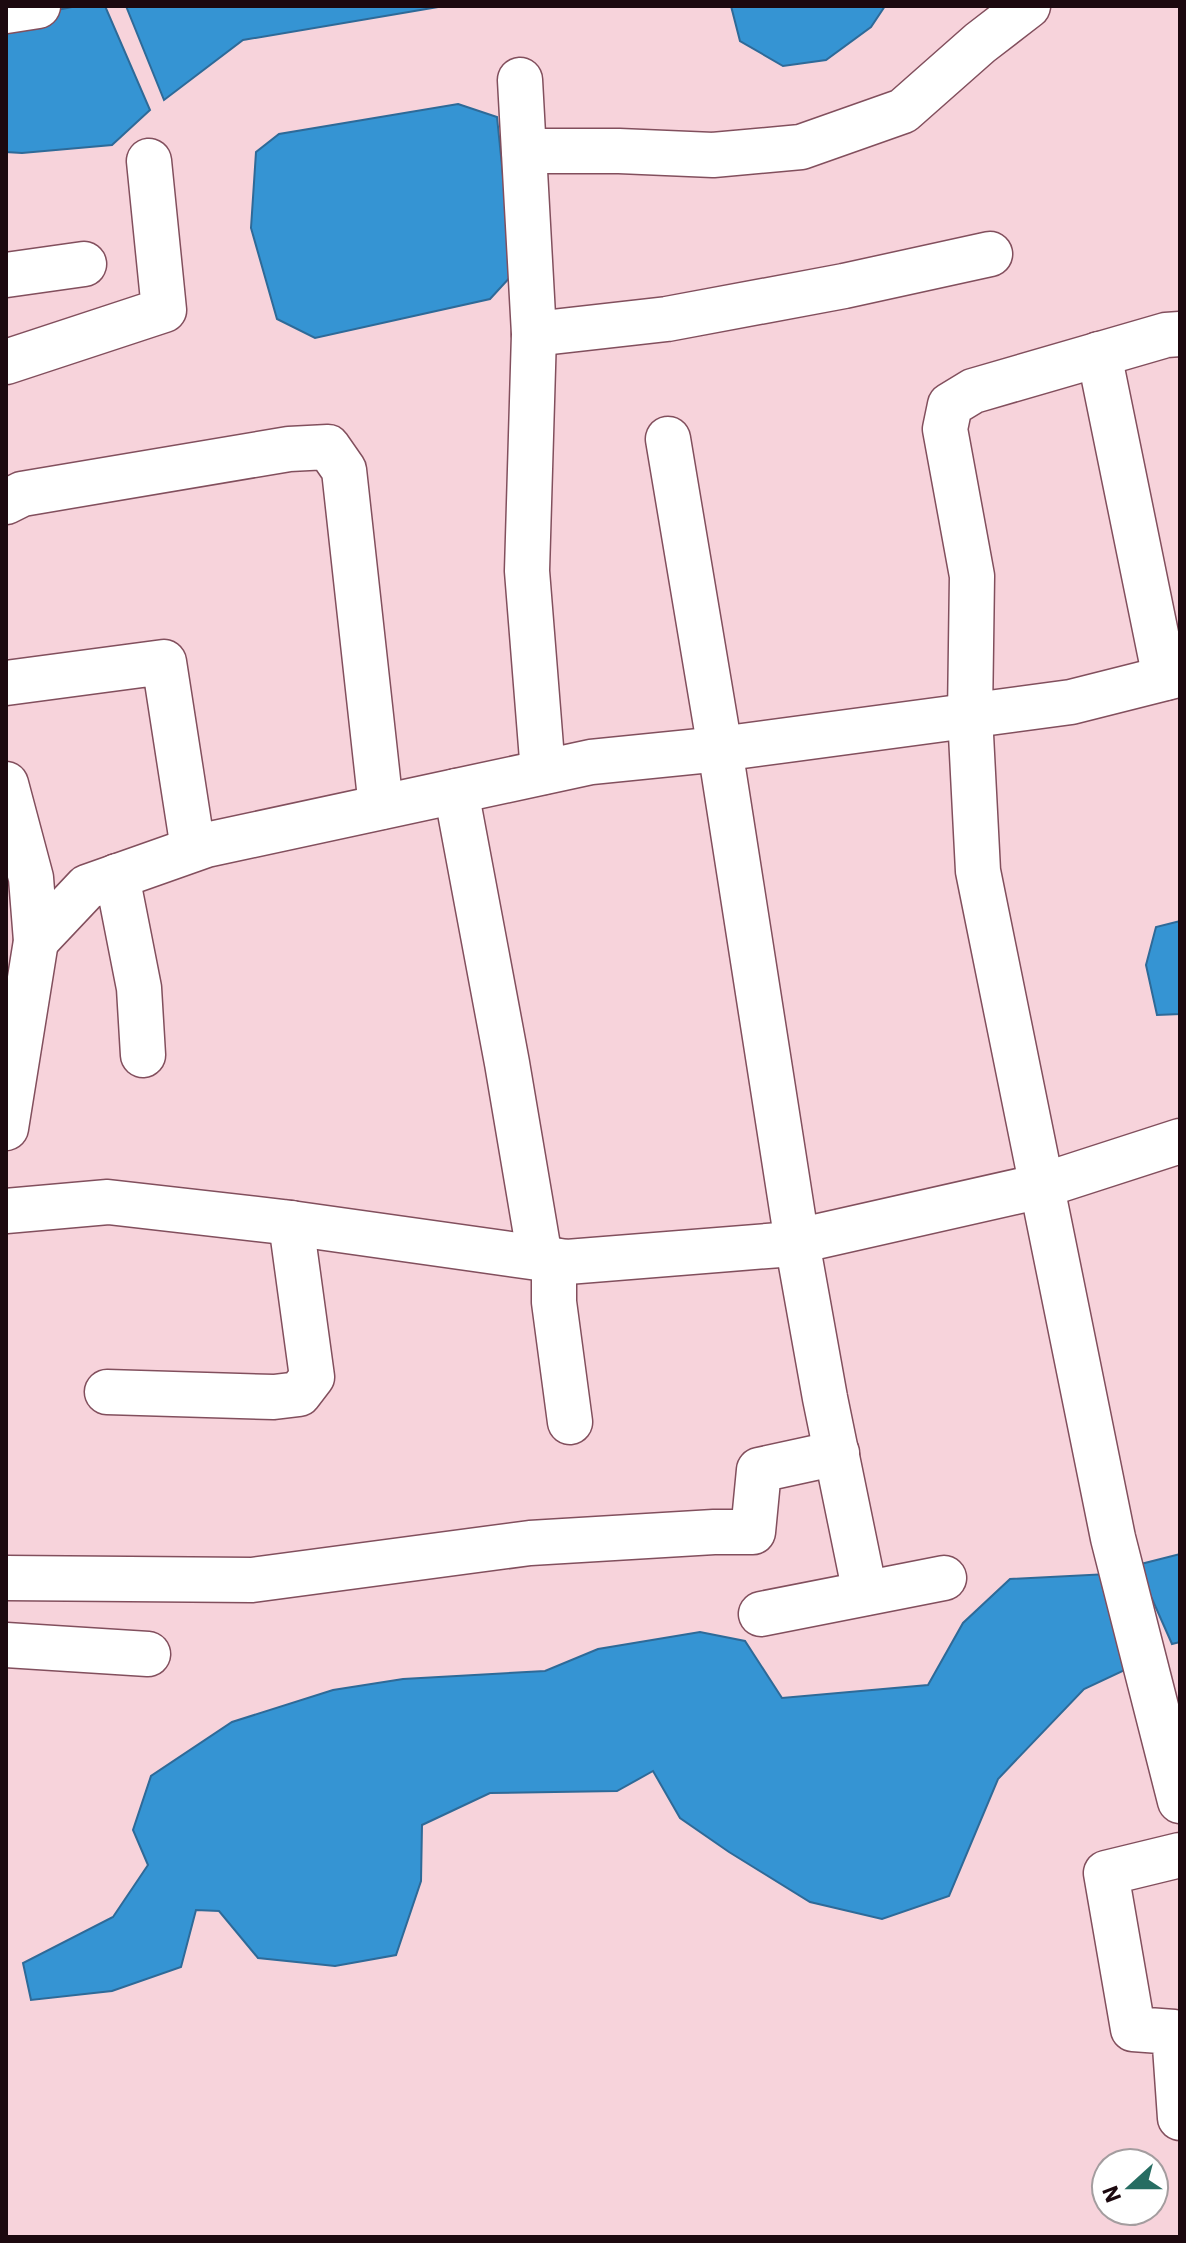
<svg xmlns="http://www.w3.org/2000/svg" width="1186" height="2243" viewBox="0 0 1186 2243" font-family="'IBM Plex Sans',sans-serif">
<rect width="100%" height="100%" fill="#f7d3db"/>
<!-- water -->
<g fill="#3594d3" stroke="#2e6a98" stroke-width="2">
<polygon points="77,6 105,6 150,110 112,145 22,153 6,152 6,20"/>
<polygon points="126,6 444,6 243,40 164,100"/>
<polygon points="731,6 885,6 871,27 826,60 783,66 740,41"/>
<polygon points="458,104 497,117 513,274 490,299 315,338 277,319 251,228 256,152 279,134"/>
<polygon points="1180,921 1180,1014 1157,1015 1146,965 1156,927"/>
<polygon points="1180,1554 1180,1642 1172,1644 1137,1565"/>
<polygon points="1108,1574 1127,1669 1084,1689 998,1779 949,1896 882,1919 810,1902 729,1852 680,1818 653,1771 617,1791 490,1793 422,1825 421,1881 396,1955 335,1966 258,1958 219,1911 196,1910 181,1967 112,1991 31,2000 23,1963 113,1917 148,1865 133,1830 151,1776 232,1722 333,1690 403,1679 545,1671 598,1649 700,1632 745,1641 782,1698 928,1685 963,1623 1010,1579"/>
</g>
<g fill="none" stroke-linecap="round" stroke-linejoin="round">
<defs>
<g id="minor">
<polyline points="6,11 38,6"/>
<polyline points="520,80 534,334 527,571 543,772"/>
<polyline points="524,151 619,151 713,155 801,147 903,111 980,43 1028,6"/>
<polyline points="6,275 84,264"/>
<polyline points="534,334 667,319 844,286 990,254"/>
<polyline points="1180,334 1166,335 973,391 950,405 945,429 972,576 970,715 978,871 1113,1538 1180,1801"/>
<polyline points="1099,354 1165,678"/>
<polyline points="6,362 164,310 149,161"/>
<polyline points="668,439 720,749 797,1242 825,1398 865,1593"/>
<polyline points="6,502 22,494 289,449 328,447 344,470 381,807"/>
<polyline points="6,683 164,662 193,849"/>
<polyline points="6,784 31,878 36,941 6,1128"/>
<polyline points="456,791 507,1063 540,1258"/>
<polyline points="117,876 139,988 143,1055"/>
<polyline points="36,941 87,887 206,845 591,762 720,749 1071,702 1178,675 1180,672"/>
<polyline points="6,1211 108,1202 283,1222 567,1262 780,1245 1041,1186 1180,1141"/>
<polyline points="554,1260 554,1302 570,1422"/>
<polyline points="107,1392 274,1397 299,1394 312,1377 291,1223"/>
<polyline points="6,1578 252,1580 530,1543 714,1532 753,1532 759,1470 837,1453"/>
<polyline points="761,1614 944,1578"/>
<polyline points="6,1645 148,1654"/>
<polyline points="1180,1855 1106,1873 1133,2029 1174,2032 1180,2118"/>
</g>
</defs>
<!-- minor casing -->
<use href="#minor" stroke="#824f5d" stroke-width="47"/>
<!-- minor -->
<use href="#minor" stroke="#fff" stroke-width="44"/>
</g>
<!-- border -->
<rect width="1186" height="2243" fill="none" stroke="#1c090f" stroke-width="16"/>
<!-- north arrow -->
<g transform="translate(1130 2187) rotate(249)"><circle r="38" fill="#ffffff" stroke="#a49d9f" stroke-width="2"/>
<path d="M0-6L14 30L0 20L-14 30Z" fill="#266d62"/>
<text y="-12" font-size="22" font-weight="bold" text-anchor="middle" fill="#1c090f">N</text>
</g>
</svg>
